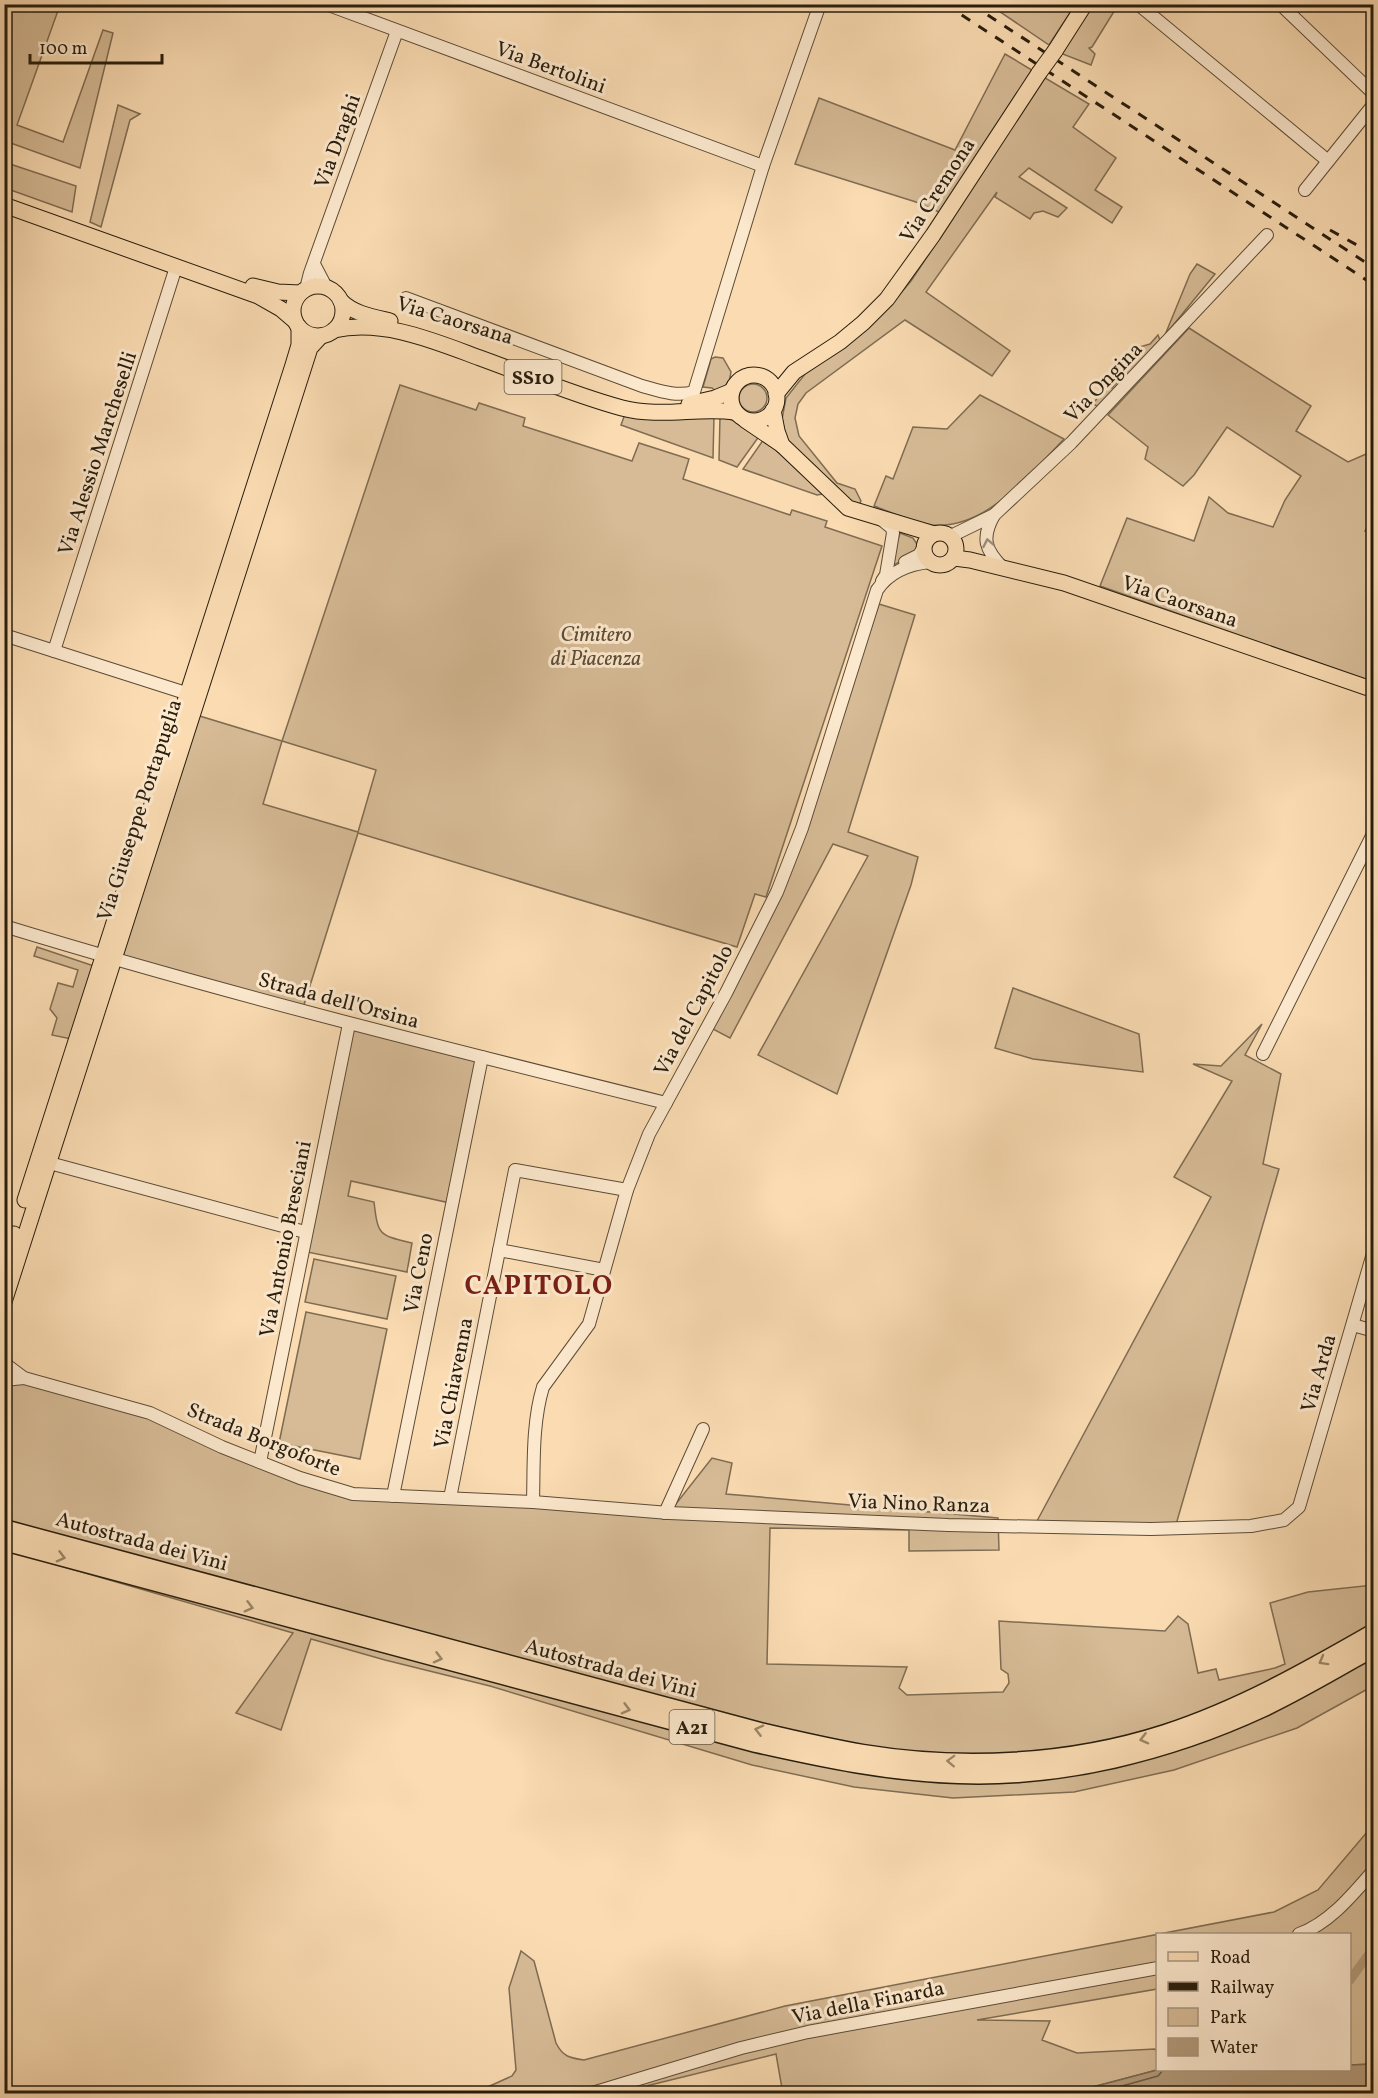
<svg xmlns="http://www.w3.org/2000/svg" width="1378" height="2098" viewBox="0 0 1378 2098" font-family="Vollkorn,serif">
<rect width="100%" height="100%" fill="#fadbb2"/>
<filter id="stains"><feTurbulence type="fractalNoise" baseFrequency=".00333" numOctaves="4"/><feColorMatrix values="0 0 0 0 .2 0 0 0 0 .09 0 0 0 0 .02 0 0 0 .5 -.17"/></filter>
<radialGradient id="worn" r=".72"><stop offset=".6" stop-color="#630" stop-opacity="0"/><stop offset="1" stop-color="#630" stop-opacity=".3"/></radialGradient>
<!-- green -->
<g fill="#d6bb96" stroke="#7f6c52" stroke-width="1.5" fill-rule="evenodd">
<polygon points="5,4 60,5 17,125 63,142 103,30 113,33 80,168 5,141"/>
<polygon points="990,5 1075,5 1049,45"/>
<polygon points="1092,5 1118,5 1092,47 1089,48 1095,54 1091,65 1060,53"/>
<polygon points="1005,54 1089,104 1073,127 1116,158 1095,190 1122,207 1112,223 1029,168 1019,177 1067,208 1058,217 1043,211 1034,213 1030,219 995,197 997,192 926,292 1010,351 992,376 905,320 806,393 798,404 795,418 799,436 837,483 855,489 861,501 859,505 850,501 787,441 782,419 786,398 805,374 860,335 889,307 911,281 953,218 916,202 795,164 819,98 955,150"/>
<polygon points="118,105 140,114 130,120 101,227 90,222"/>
<polygon points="4,162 76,186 72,212 5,188"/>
<polygon points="1197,264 1215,274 1165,335 1190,274"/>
<polygon points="1189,328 1311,406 1296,431 1348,462 1373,451 1373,516 1365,531 1374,534 1374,676 1372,682 1100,586 1127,518 1194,541 1209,497 1228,513 1273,527 1285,500 1301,476 1227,427 1194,475 1183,486 1145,459 1148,447 1108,415"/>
<polygon points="1158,335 1160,340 1099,407 1093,404 1107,384 1112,388 1142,353 1136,348 1150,344"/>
<polygon points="715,357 723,358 731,372 728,388 719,394 712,388 703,387 711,359"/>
<circle cx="753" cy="398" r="14"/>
<path d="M400,385L476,410L479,403L525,418L523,426L632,461L639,443L689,459L683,479L790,515L792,510L827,521L825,527L882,546L766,897L755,894L737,947L358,833L302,1011L115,960L193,714L282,741ZM282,741L376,770L358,832L263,804Z"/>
<path d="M980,395L1064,439C1030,474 986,530 932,525C912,522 893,513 874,506L886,476L893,479L913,427L947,429Z"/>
<polygon points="625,414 714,416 713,458 621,425"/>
<polygon points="720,417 741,422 760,435 737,467 719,460"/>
<polygon points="764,439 823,494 817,495 743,469"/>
<polygon points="900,533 913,538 919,547 915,553 889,568"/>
<polygon points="879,604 915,615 848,832 918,857 911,885 837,1094 758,1055 868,856 833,844 730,1038 709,1027 803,832"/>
<polygon points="37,947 94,966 71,1039 52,1035 57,1018 50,1009 58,983 73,987 78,970 34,956"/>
<polygon points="1013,988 1139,1034 1143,1072 1033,1059 995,1048"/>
<polygon points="1262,1024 1245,1055 1281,1074 1263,1164 1279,1169 1175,1528 1037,1521 1211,1197 1174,1177 1232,1081 1193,1064 1221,1066"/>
<path d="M349,1025L482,1057L450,1203L351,1181L348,1196L374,1202C378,1236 379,1235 412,1243L407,1272L302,1251Z"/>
<polygon points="314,1259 396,1276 387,1319 305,1302"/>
<polygon points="306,1312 387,1329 360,1459 279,1443"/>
<polygon points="4,1355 12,1367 49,1386 149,1412 354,1494 668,1514 712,1458 732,1463 726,1494 998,1518 999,1550 909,1551 909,1530 770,1528 767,1664 907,1667 899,1688 907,1695 1003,1692 1009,1683 1008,1674 1001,1669 999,1621 1165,1631 1178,1616 1188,1624 1198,1673 1216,1669 1219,1680 1275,1668 1285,1664 1270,1603 1308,1592 1373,1585 1373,1686 1297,1728 1174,1770 1074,1792 953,1798 854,1787 752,1765 490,1686 385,1660 311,1639 281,1730 236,1713 293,1633 5,1550"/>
<path d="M1373,1825V2064L1350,2065V1934H1158L1157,1989L977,2020L1050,2021L1042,2040L1077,2053L1155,2049L1157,2052L1158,2070H1214H1157L1070,2093L783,2094L776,2054L618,2093L472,2094L512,2076L516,2070L509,1988L521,1951L534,1961L556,2043C563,2057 570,2058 584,2060L785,2006L1274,1912L1318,1890Z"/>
</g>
<!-- water -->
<polygon fill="#b39a7a" stroke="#7b684e" stroke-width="1.5" points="1373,2064 1373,2093 1070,2093 1157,2070 1350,2070 1350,2065"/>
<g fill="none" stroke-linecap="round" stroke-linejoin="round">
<!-- shore -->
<polyline stroke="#6e5c44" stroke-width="1.5" points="1093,2094 1158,2076 1163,2070"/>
<!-- canal -->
<polyline stroke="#b39a7a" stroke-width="9" points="1350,1980 1374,1947"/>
<defs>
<g id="minor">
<polyline points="326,4 763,166"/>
<polyline points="1138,4 1328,161"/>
<polyline points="1280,4 1374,94"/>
<polyline points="1305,190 1374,104"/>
<polyline points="314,264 326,287"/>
<polyline points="306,289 310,273 397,31"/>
<path d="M406,298L642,386C660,391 676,397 694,392L763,166L820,4"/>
<path d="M994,515C981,538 985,550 1003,568"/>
<polyline points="881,519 892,528 893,533 886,575 882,581"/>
<polyline points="951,536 994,515 1071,443 1267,235"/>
<polyline points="905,562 919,555 924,547"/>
<polyline points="4,635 195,696"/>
<polyline points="54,651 176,267"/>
<path d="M4,926C223,993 444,1048 666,1103"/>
<polyline points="1263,1054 1374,832"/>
<polyline points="42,1161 305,1232"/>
<polyline points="499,1250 604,1270"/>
<polyline points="1353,1325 1374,1331"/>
<polyline points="4,1363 24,1378 150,1413 222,1447 300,1478 353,1494 533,1502 669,1513 948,1525 1151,1529 1251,1526 1284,1520 1299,1507 1374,1250"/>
<polyline points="4,1380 24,1378"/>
<polyline points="260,1462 349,1024"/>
<polyline points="393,1496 482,1057"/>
<polyline points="450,1498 515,1170 627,1190"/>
<path d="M533,1502C534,1465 532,1423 543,1387L589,1324L627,1190L649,1134L726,993L777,892L802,828L877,590C889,572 910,564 930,562"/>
<polyline points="665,1513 703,1429"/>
<path d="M1299,1934C1330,1923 1353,1894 1374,1870"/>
<polyline points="589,2094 741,2048 808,2032 1158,1968"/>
</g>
<g id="major">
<polyline points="1055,51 1085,4"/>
<polyline points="4,205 258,296 281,309 295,321"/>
<polyline points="253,286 278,292 300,293"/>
<circle cx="318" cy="311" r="25"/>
<path d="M341,301C354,314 373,317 390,321"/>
<path d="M334,330C383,319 434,341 480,358C527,375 574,395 622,408C660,418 698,407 735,412"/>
<circle cx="754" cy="398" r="23"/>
<polyline points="776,394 794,372 840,342 863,323 887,299 933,235 1039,73"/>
<polyline points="689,404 715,398 732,391"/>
<polyline points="773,410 777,431 782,445 848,508 934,534"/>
<polyline points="745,420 782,445"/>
<circle cx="940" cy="549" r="16"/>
<polyline points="954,558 970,560 1064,583 1374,690"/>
<polyline points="25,1200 293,365 299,345 299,327"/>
<polyline points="4,1265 14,1234"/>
<polyline points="4,1302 310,348 321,336"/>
</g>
<g id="highway">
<path d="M4,1528L760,1731C794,1739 828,1747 863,1753C961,1769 1069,1764 1165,1733C1239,1709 1306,1671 1374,1632"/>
<path d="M4,1542L756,1744C823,1759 889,1773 958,1775C1061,1779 1169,1752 1262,1709C1300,1691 1337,1669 1374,1648"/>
</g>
</defs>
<!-- minor casing -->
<use href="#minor" stroke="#5c4c36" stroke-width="14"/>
<!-- major casing -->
<use href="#major" stroke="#281d0d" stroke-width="17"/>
<!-- highway casing -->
<use href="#highway" stroke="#281d0d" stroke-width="19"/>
<!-- minor -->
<use href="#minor" stroke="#fce8cd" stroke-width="12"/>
<!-- major -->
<use href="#major" stroke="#fadbb2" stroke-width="15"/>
<!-- highway -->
<use href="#highway" stroke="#fadbb2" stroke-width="16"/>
<!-- rail -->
<g stroke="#281d0d" stroke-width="3" stroke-dasharray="10 10" stroke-linecap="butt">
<polyline points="945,4 1374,285"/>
<polyline points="971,4 1374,268"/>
<polyline points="1330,230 1364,249"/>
</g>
<defs>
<polyline id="major-bridge" points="1039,73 1055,51"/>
</defs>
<!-- major-bridge casing -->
<use href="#major-bridge" stroke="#281d0d" stroke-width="17" stroke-linecap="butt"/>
<!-- major-bridge -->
<use href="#major-bridge" stroke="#fadbb2" stroke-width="15"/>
</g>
<!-- one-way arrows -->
<defs><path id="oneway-chevron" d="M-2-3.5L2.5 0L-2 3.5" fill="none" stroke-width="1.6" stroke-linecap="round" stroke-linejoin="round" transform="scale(1.5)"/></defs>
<use stroke="#9d8d77" href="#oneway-chevron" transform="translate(988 543) rotate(-101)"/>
<g stroke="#9c8668">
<use href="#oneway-chevron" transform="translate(61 1557) rotate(15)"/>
<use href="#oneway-chevron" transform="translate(249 1607) rotate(15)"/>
<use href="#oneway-chevron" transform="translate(438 1658) rotate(15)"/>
<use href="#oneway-chevron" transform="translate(1323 1661) rotate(151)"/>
<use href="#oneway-chevron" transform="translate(626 1709) rotate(15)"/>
<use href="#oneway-chevron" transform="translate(759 1730) rotate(-166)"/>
<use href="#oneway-chevron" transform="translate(1144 1739) rotate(166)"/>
<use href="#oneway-chevron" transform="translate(951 1761) rotate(-178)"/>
</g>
<g text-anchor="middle" stroke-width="6" stroke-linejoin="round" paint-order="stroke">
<!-- shield labels -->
<g fill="#fce8cd" stroke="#685a47" stroke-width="1.5">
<rect x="504.5" y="360" width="57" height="34" rx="4.5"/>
<rect x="669.5" y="1710" width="45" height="34" rx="4.5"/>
</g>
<g font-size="20" font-weight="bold" fill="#281d0d">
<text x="533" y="384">SS10</text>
<text x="692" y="1734">A21</text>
</g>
<!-- street labels -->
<g font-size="21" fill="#281d0d" stroke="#fce8cd">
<text transform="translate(551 67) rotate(20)" y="7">Via Bertolini</text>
<text transform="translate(337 141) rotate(-70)" y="7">Via Draghi</text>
<text transform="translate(937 190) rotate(-57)" y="7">Via Cremona</text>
<text transform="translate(455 320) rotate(17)" y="7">Via Caorsana</text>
<text transform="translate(1103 382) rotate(-46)" y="7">Via Ongina</text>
<text transform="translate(97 453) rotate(-72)" y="7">Via Alessio Marcheselli</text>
<text transform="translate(1180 601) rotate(19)" y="7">Via Caorsana</text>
<text transform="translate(139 810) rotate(-72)" y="7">Via Giuseppe Portapuglia</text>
<text transform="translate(339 1000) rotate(15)" y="7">Strada dell'Orsina</text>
<text transform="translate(693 1010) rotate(-62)" y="7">Via del Capitolo</text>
<text transform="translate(285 1239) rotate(-79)" y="7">Via Antonio Bresciani</text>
<text transform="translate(418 1273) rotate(-79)" y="7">Via Ceno</text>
<text transform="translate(1318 1373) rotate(-74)" y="7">Via Arda</text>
<text transform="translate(453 1383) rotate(-79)" y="7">Via Chiavenna</text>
<text transform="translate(264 1439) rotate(22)" y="7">Strada Borgoforte</text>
<text transform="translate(919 1503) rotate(2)" y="7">Via Nino Ranza</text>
<text transform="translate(142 1541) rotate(15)" y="7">Autostrada dei Vini</text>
<text transform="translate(611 1668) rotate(15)" y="7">Autostrada dei Vini</text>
<text transform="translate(868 2002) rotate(-11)" y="7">Via della Finarda</text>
</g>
<!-- park labels -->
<g font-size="21" font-style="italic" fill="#5c4c36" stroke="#fce8cd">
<text x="596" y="641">Cimitero<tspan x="596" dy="24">di Piacenza</tspan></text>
</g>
<!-- district labels -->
<g font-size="27" font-weight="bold" letter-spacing="1.5" fill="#7a1f14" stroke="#fce8cd">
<text x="539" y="1294">CAPITOLO</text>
</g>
</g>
<!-- margin -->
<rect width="1378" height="2098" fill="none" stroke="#fadbb2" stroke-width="24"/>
<rect x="6" y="6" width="1366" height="2086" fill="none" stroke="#281d0d" stroke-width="3"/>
<rect x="12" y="12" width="1354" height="2074" fill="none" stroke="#281d0d" stroke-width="1.5"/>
<!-- legend -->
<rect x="1156" y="1933" width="195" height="138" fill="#fce8cd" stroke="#a79780" stroke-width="1.5"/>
<rect x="1168" y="1952" width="30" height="9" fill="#fadbb2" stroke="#a79780" stroke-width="1.5"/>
<text x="1210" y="1963" font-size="18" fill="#281d0d">Road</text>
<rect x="1168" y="1982" width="30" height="9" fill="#281d0d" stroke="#a79780" stroke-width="1.5"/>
<text x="1210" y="1993" font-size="18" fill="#281d0d">Railway</text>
<rect x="1168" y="2008" width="30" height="18" fill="#d6bb96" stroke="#a79780" stroke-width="1.5"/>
<text x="1210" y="2023" font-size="18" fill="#281d0d">Park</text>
<rect x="1168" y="2038" width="30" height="18" fill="#b39a7a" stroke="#a79780" stroke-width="1.5"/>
<text x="1210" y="2053" font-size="18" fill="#281d0d">Water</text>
<!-- scale -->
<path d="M30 54v9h132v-9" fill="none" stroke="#281d0d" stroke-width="3"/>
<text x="39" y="54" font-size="18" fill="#281d0d" stroke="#fce8cd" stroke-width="4.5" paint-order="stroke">100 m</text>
<rect width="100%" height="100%" filter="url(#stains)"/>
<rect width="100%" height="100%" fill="url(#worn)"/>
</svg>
